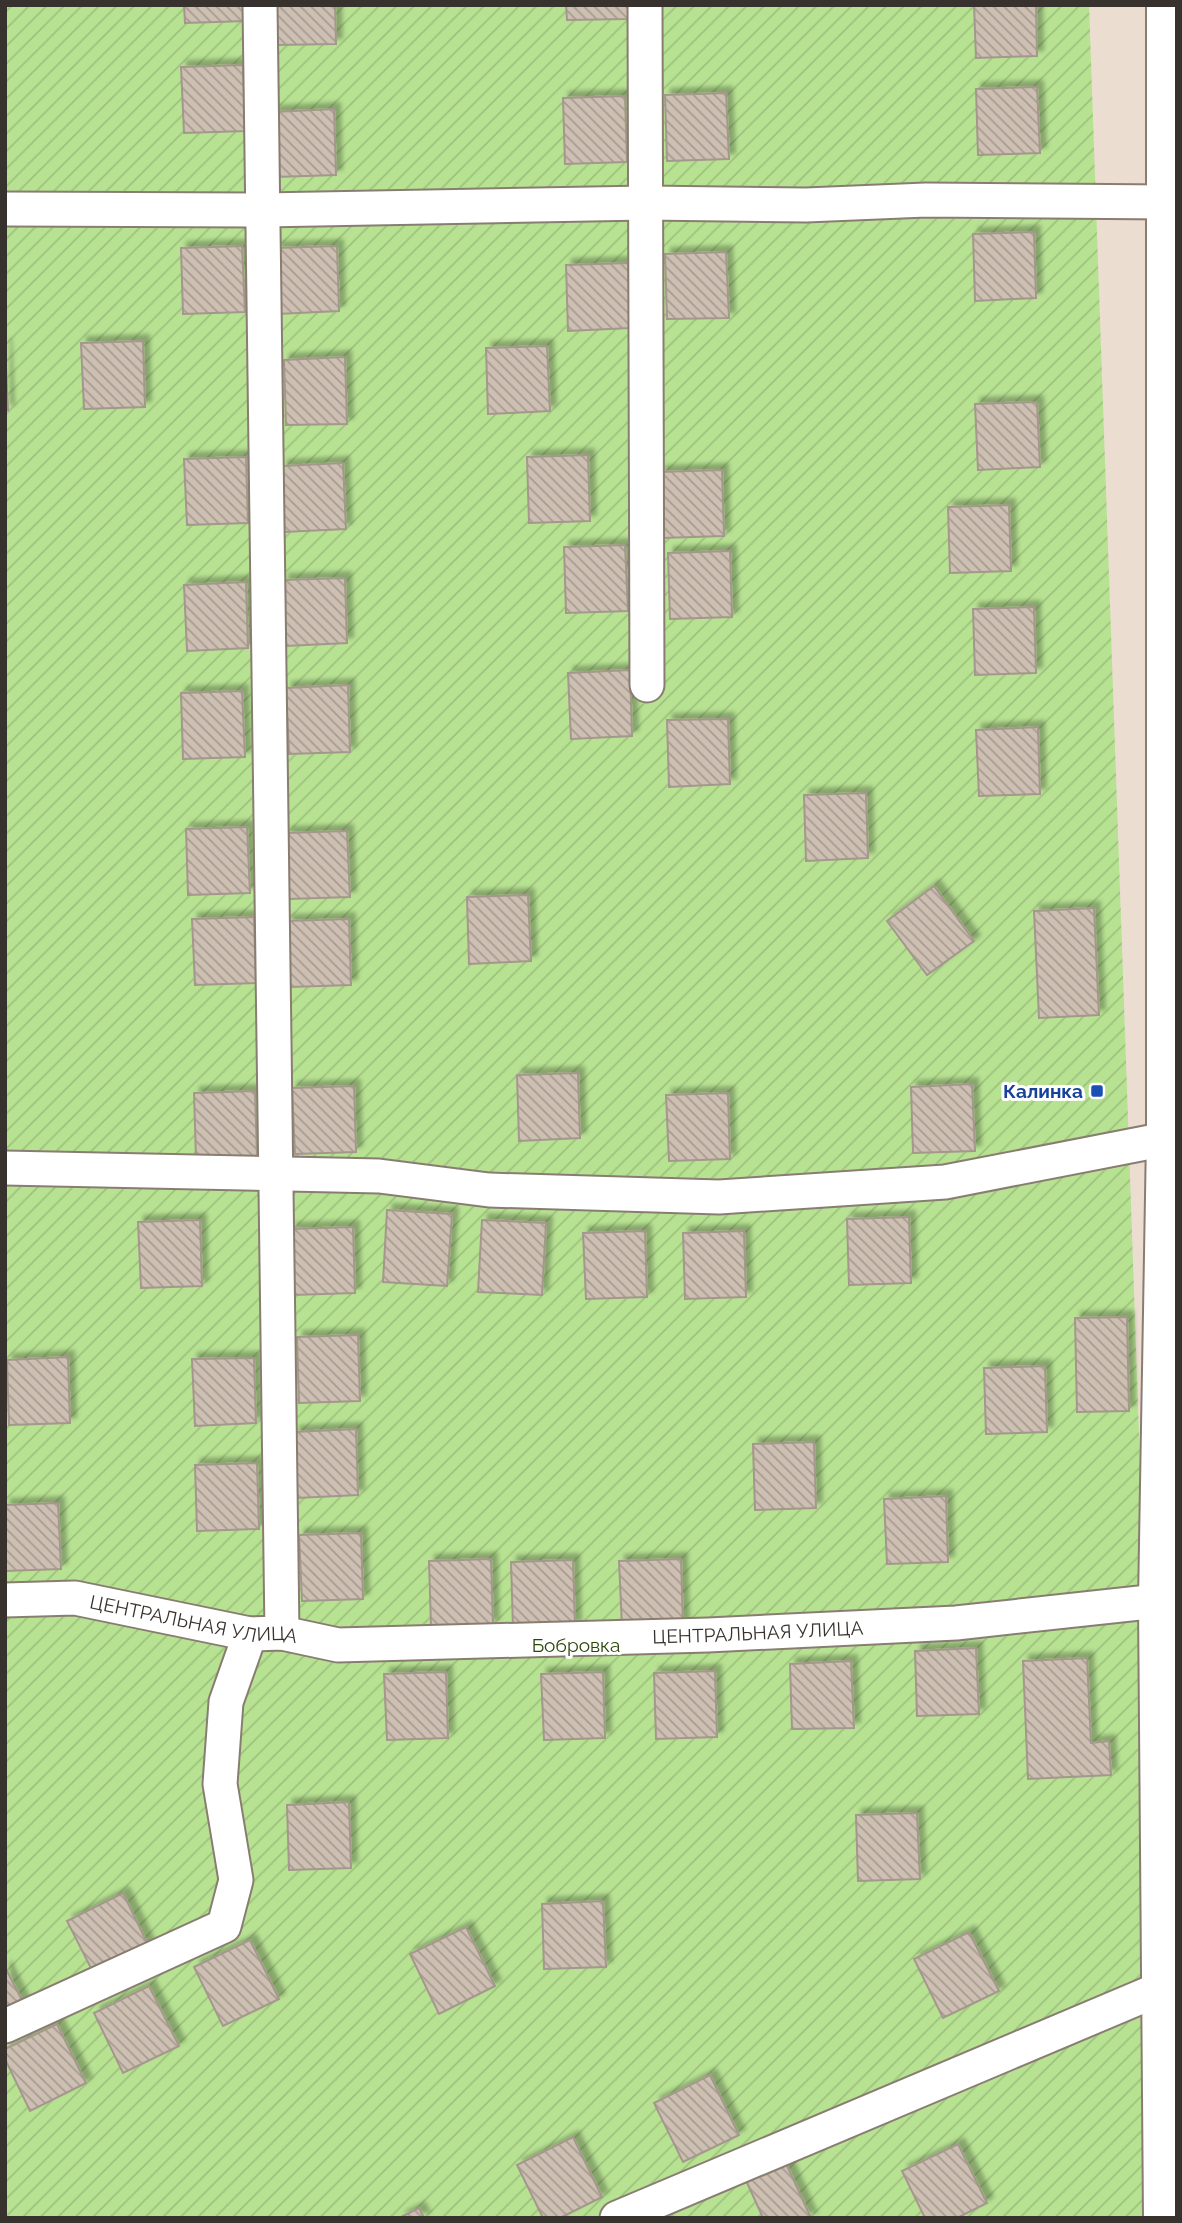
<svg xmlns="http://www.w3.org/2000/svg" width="1182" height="2223" viewBox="0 0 1182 2223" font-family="Raleway,sans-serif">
<defs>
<pattern id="garden-furrows" width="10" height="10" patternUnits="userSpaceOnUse" patternTransform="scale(1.75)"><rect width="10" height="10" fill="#b7e292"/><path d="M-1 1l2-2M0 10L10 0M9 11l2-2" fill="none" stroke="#9ec27e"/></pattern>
<pattern id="building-back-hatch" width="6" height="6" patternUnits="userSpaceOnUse" patternTransform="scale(1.75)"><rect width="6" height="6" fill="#cdbfb2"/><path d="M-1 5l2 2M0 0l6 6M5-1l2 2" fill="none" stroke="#a79c91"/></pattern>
<filter id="shadow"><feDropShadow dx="6" dy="-6" stdDeviation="2" flood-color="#0004"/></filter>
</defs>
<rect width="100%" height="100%" fill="#ebddd0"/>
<!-- garden -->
<polygon fill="url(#garden-furrows)" points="5,5 1089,5 1148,1691 1177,2218 5,2218"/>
<!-- building -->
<g fill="url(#building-back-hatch)" stroke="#a4978b" stroke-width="2" filter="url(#shadow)">
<polygon points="184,5 246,5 246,21 185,23"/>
<polygon points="273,5 335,5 336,44 275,45"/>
<polygon points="566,5 628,5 628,19 567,20"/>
<polygon points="974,5 1036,5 1037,56 976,58"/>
<polygon points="243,65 245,131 184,133 181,67"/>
<polygon points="1037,87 1040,153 978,155 976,89"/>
<polygon points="726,93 729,159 667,161 665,95"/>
<polygon points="625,96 627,162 565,164 563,98"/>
<polygon points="334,109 336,175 275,177 273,112"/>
<polygon points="1034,232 1036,298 975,301 973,234"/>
<polygon points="242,246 245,312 183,314 181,248"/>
<polygon points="337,246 339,311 278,314 276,248"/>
<polygon points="726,252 729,318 667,319 665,254"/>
<polygon points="628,263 630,328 568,331 566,265"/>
<polygon points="143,341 145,407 84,409 81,343"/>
<polygon points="5,344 8,410 5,410"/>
<polygon points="547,346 550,411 488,414 486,348"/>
<polygon points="345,357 347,424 286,425 284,360"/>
<polygon points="1037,402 1040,467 978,470 975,404"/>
<polygon points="588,455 590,521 529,523 527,457"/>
<polygon points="246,457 248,523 187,525 184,459"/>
<polygon points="343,463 346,529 284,532 282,466"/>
<polygon points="722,470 724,536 662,538 660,472"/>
<polygon points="1009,505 1011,571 950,573 948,507"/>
<polygon points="625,545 628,611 566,613 564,547"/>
<polygon points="730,551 732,617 670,619 668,553"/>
<polygon points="345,578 347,643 286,646 283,580"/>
<polygon points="246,582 248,648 187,651 184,585"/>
<polygon points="1034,607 1036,673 975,675 973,609"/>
<polygon points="630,670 632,736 571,739 568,673"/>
<polygon points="348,685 350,752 289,754 286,688"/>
<polygon points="242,691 245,757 183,759 181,693"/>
<polygon points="728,719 730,784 669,787 667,720"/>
<polygon points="1038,727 1040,794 979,796 976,730"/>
<polygon points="866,793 868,858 806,861 804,795"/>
<polygon points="247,827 250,893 188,895 186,829"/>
<polygon points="347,831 350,897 288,899 286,833"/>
<polygon points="934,886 974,941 927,975 887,921"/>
<polygon points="528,895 531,961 469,964 467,897"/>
<polygon points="1094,908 1099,1015 1039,1018 1034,911"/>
<polygon points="254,917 256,983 195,985 192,919"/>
<polygon points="349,919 351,985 290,987 287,921"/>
<polygon points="578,1073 580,1138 519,1141 517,1075"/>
<polygon points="972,1084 975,1151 913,1153 911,1087"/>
<polygon points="354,1086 356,1152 295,1154 292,1088"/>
<polygon points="255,1091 257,1157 196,1159 194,1093"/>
<polygon points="728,1093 730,1159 669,1161 666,1095"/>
<polygon points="387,1210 452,1214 447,1286 383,1282"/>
<polygon points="909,1217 911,1283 849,1285 847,1219"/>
<polygon points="200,1220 202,1286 141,1288 138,1222"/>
<polygon points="482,1220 546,1223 542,1295 478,1292"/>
<polygon points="353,1227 355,1293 293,1295 291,1229"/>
<polygon points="645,1231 647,1297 586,1299 583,1233"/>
<polygon points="744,1231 746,1297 685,1299 683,1233"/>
<polygon points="1127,1317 1129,1411 1077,1412 1075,1318"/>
<polygon points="358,1335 360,1401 299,1403 297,1337"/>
<polygon points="68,1357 70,1423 9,1425 7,1360"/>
<polygon points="254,1358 256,1423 195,1426 192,1359"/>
<polygon points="1045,1366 1047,1432 986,1434 984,1368"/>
<polygon points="356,1429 358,1495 297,1498 294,1432"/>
<polygon points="814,1442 816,1508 755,1510 753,1444"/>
<polygon points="257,1463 259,1529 197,1531 195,1465"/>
<polygon points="946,1496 948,1562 887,1564 884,1499"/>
<polygon points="58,1503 61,1569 5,1571 5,1505"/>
<polygon points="361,1533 363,1599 302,1601 299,1535"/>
<polygon points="491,1559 493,1625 431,1627 429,1561"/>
<polygon points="681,1559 683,1625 622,1627 619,1561"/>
<polygon points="573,1560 575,1626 513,1628 511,1562"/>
<polygon points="976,1648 979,1714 917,1716 915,1651"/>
<polygon points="1087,1658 1091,1743 1109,1741 1111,1775 1028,1779 1023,1661"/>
<polygon points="851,1661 854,1728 792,1729 790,1664"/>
<polygon points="715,1671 717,1737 656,1739 654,1673"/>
<polygon points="446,1672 448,1738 387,1740 384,1674"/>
<polygon points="603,1672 605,1738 544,1740 541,1674"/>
<polygon points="349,1802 351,1868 289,1870 287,1805"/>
<polygon points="917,1813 920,1879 858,1881 856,1815"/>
<polygon points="123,1893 152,1953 97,1980 67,1921"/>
<polygon points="603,1901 606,1967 544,1969 542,1904"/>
<polygon points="466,1927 495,1986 439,2014 410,1954"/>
<polygon points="969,1932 999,1991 943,2018 914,1959"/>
<polygon points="250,1940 279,1999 223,2026 194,1967"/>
<polygon points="5,1967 26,2008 5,2018"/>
<polygon points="149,1986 179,2046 123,2073 94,2013"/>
<polygon points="57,2024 86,2083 30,2111 5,2059 5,2049"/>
<polygon points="710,2075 739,2135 683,2162 654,2103"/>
<polygon points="573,2137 602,2197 560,2218 543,2218 517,2165"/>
<polygon points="958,2144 987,2203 957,2218 925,2218 902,2171"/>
<polygon points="784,2159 811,2218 763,2218 744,2176"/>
<polygon points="419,2208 424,2218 399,2218"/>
</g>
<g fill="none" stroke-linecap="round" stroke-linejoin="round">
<defs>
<g id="minor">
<polyline points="260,5 282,1633"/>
<polyline points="645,5 647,685"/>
<polyline points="5,209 263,210 646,203 806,205 926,200 1168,202 1177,194"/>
<polyline points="5,1168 379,1176 489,1190 719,1197 945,1182 1166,1139"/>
<path id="s1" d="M5,1600L75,1598L250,1634L282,1633L338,1645L708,1635L956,1623L1158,1601"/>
<polyline points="5,2026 224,1926 236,1880 220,1784 226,1702 250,1634"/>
<polyline points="617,2218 1162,1988 1177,1991"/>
</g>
<polyline id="tertiary" points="1163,2218 1158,1601 1166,1139 1166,5"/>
</defs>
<!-- minor casing -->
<use href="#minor" stroke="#897d71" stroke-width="37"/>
<!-- tertiary casing -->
<use href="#tertiary" stroke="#897d71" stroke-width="42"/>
<!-- minor -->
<use href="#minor" stroke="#fff" stroke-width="33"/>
<!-- tertiary -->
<use href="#tertiary" stroke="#fff" stroke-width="38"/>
</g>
<!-- markers -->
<rect fill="#1a4fb4" stroke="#fff" stroke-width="2.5" x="1090" y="1084" width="14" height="14" rx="3.5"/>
<g text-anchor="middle" stroke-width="6" stroke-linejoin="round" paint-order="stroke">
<!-- transit labels -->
<g font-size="19" font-weight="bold" fill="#164399" stroke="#fff" text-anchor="end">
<text x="1083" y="1098">Калинка</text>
</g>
<!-- street labels -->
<g font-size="19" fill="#37322d" stroke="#fff">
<text dy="7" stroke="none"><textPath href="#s1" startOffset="191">ЦЕНТРАЛЬНАЯ УЛИЦА</textPath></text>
<text dy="7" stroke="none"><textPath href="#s1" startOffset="758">ЦЕНТРАЛЬНАЯ УЛИЦА</textPath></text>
</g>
<!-- park labels -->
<g font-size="19" fill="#2b4708" stroke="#fff">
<text x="576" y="1652">Бобровка</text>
</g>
</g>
<!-- border -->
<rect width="1182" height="2223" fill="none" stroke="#37322d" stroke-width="14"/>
</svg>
